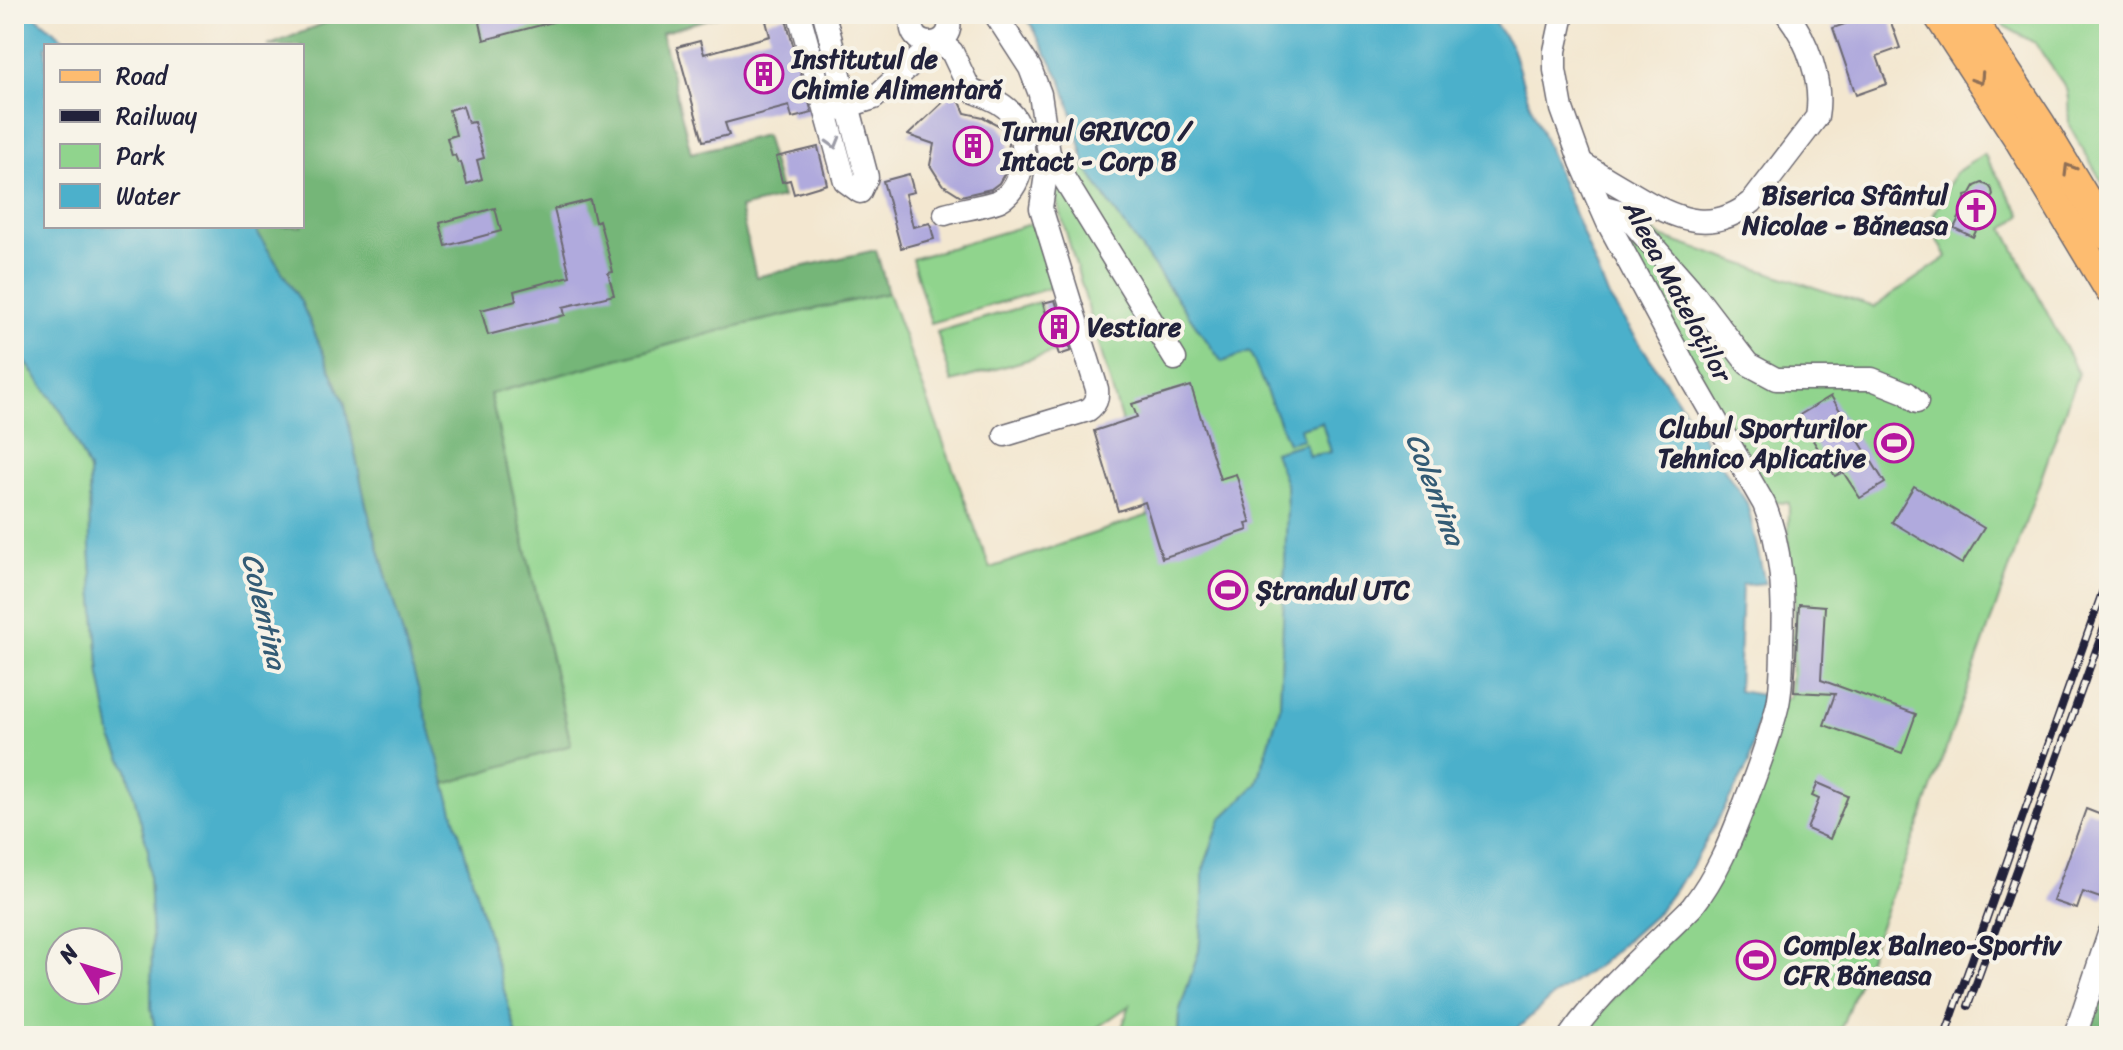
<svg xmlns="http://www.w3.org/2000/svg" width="2123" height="1050" viewBox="0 0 2123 1050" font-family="Sriracha,sans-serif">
<rect width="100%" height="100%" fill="#f7f3e8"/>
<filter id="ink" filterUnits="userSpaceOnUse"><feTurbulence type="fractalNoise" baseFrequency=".0125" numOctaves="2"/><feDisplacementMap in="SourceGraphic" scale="16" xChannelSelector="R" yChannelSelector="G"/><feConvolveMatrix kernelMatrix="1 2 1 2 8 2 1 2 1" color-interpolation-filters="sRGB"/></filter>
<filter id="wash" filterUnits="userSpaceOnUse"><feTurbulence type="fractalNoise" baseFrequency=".006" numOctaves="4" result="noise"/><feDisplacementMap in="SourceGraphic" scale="32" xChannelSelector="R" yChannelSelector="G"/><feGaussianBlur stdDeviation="1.8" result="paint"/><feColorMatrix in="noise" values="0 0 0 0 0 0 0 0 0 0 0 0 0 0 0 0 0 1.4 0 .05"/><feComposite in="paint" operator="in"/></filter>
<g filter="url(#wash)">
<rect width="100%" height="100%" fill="#f3e7d0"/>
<!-- green -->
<g fill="#90d48d" stroke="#597b64" stroke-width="2" fill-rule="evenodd">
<polygon points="1994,14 2109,14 2109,194 2069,125 2068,98 2066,88 2035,43 2004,26"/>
<polygon points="1984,154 2022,215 2004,229 2078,373 1922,817 1838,1036 1577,1036 1707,898 1783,699 1790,697 1796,581 1788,579 1789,503 1771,502 1611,222 1646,227 1661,237 1874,307 1947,257 1929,224 1955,173"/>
<polygon points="1086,167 1111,206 1222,362 1250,351 1288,443 1299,428 1322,422 1331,452 1308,456 1305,443 1274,452 1286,484 1287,508 1280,707 1257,784 1221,819 1203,870 1203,911 1199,951 1179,1013 1178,1036 1119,1036 1130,1005 1085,1036 517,1036 445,784 571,744 490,394 737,326 888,293 990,568 1149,515 1052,184"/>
<polygon points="1034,223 1053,287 931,323 912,259"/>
<polygon points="1039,302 1054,352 952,382 937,332"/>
<path d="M14,349L29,366L63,414L89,470L90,548L100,675L112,739L127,769L148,850L152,944L151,1007L156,1036H14ZM60,942H108V990H60Z"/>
</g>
<!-- forest -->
<g fill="#74b678" stroke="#4b6c5a" stroke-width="2">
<polygon points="347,14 724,14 661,33 691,153 765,135 782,198 740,208 756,277 876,250 888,293 737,326 490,394 571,745 445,784 366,505 344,401 301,302 253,226 302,226 302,46 268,46"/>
<polygon points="2109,975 2109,1036 2088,1036"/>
</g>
<!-- water -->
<g fill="#4cb0cb" stroke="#376983" stroke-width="2">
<polygon points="14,14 33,14 73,46 46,46 46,226 253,226 301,302 344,401 366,505 517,1036 156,1036 151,1007 152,944 148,850 127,769 112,739 100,675 90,548 89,470 63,414 29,366 14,349"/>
<polygon points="1025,14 1488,14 1512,47 1527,96 1608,296 1747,503 1765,583 1742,585 1738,691 1762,695 1749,764 1693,865 1658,912 1600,964 1551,998 1509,1036 1178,1036 1179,1013 1199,951 1203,911 1203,870 1221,819 1257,784 1280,707 1287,508 1286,484 1274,452 1305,443 1309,456 1331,452 1322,422 1300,428 1303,439 1288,443 1250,352 1222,362 1111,206 1086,167 1072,112 1062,82"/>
</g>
<g id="blocks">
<!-- building -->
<g fill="#b0aadd">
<polygon points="478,14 563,14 564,19 484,40"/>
<polygon points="1873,14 1888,14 1900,48 1877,56 1887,84 1856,95 1833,28"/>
<polygon points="785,16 812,113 792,118 789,106 725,123 729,135 703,141 677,47 700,41 704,54 770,36 766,21"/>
<polygon points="955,91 965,113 983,117 1000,126 1007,135 1009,148 1007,169 999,183 991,189 961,196 942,184 930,165 934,144 908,135"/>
<polygon points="463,106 468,123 474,122 484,158 477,160 482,179 467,184 461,162 458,163 455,155 452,156 447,138 456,135 449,110"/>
<polygon points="818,147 827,184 794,194 790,180 782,182 776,157"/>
<polygon points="909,174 914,192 905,194 913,227 930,223 934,239 901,248 883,181"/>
<polygon points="1982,183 1989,186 1992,190 1993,195 1989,203 1991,207 1988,213 1984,215 1973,237 1954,228 1965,206 1964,202 1966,196 1970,195 1975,186"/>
<polygon points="590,200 595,222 599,220 609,256 613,272 608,273 614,295 563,307 565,315 488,335 481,310 516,301 514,291 570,276 554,209"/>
<polygon points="495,208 501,231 446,246 440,223"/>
<polygon points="1055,300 1071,351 1059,355 1043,303"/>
<polygon points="1191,386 1220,479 1236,474 1251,523 1246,524 1248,530 1162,558 1145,502 1118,511 1094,431 1137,417 1132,404"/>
<polygon points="1831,396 1885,483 1860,498 1843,472 1835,476 1798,416"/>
<polygon points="1914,486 1984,528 1962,564 1892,522"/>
<polygon points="1799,604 1825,606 1821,680 1916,714 1902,753 1824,725 1835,694 1794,692"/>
<polygon points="1818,783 1848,796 1830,839 1807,829 1819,799 1812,796"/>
<polygon points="2086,809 2109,818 2104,831 2109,833 2109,881 2103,899 2083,892 2077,909 2053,901"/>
</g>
</g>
</g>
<g filter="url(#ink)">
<use href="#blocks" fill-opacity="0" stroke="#6b676f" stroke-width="2"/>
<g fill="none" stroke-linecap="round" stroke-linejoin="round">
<defs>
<g id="minor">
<polyline points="799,14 845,181 860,192 867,177 824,14"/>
<path d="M914,14C899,53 962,52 947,14"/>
<path d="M995,14L1030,68L1040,94L1049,154L1041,208L1097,389C1098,399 1096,404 1088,410L1005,435"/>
<path d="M1563,14L1555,51V70L1562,109L1581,162L1608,223L1692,379L1764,504C1782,548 1784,596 1782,643C1782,663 1782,684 1778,704C1770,738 1757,771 1745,803C1731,840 1717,875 1692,907C1652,947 1602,990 1570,1036"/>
<path d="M939,42L952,52L970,90C986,97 1002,101 1013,115C1030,137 1026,186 1000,200C990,205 958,210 945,214"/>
<polyline points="835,110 874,98 923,54 929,44"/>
<polyline points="1049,154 1175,359"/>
<path d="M1582,163C1602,176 1621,187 1642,199C1680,221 1714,233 1752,202L1817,117C1823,82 1808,41 1787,14"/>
<polyline points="1601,206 1623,212 1689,287 1748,364 1776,379 1872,379 1907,393 1917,402"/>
<polyline points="2075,1036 2109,934"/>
</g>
<g id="major">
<polyline points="1937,14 2017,137 2109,290"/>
<polyline points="1969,14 2041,124 2109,237"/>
</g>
</defs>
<!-- minor casing -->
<use href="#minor" stroke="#6b676f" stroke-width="25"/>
<!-- major casing -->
<use href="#major" stroke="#6b676f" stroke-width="31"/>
<!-- minor -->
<use href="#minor" stroke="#fff" stroke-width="22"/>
<!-- major -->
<use href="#major" stroke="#fdbc70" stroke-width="28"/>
<defs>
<g id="rail">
<polyline points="1968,1006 2109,614"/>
<polyline points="1945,1036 2109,573"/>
</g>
</defs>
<!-- rail casing -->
<use href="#rail" stroke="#22223b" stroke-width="8"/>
<!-- rail -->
<use href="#rail" stroke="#f7f3e8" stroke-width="5" stroke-dasharray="15" stroke-linecap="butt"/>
</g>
<!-- one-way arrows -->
<defs><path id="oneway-chevron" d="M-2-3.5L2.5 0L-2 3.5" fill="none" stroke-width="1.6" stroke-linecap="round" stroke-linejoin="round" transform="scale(2)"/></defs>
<g stroke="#906f56">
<use href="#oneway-chevron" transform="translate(1979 79) rotate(57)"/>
<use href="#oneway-chevron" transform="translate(2069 169) rotate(-121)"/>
</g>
<use stroke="#9c9ca7" href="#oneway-chevron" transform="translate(834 143) rotate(74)"/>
</g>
<!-- icons -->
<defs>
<symbol id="building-ring" viewBox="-11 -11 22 22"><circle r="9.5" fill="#f7f3e8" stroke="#b5179e" stroke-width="1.5"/><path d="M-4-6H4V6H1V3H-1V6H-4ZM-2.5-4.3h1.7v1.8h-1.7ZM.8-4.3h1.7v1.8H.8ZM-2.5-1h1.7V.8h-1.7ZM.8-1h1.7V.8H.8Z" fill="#b5179e"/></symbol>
<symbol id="church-ring" viewBox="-11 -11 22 22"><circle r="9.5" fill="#f7f3e8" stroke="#b5179e" stroke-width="1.5"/><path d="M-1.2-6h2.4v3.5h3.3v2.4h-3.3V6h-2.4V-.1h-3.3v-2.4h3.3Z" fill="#b5179e"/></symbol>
<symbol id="stadium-ring" viewBox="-11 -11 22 22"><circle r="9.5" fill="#f7f3e8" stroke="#b5179e" stroke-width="1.5"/><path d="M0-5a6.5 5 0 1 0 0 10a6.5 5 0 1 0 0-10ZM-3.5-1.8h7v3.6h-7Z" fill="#b5179e"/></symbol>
</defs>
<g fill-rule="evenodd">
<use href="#building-ring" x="742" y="52" width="44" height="44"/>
<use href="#building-ring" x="951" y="124" width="44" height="44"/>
<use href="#church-ring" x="1954" y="188" width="44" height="44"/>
<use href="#building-ring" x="1037" y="305" width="44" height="44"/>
<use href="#stadium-ring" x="1872" y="421" width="44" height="44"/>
<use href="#stadium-ring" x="1206" y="568" width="44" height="44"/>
<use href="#stadium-ring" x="1734" y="938" width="44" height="44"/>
</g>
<g text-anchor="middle" stroke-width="8" stroke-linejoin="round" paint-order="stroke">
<!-- poi labels -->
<g font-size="26" font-weight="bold" fill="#22223b" stroke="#f7f3e8" text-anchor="start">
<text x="792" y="68">Institutul de<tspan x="792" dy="30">Chimie Alimentară</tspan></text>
<text x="1001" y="140">Turnul GRIVCO /<tspan x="1001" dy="30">Intact - Corp B</tspan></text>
<text x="1948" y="204" text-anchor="end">Biserica Sfântul<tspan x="1948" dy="30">Nicolae - Băneasa</tspan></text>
<text x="1087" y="336">Vestiare</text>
<text x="1866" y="437" text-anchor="end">Clubul Sporturilor<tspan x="1866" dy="30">Tehnico Aplicative</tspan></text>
<text x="1256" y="599">Ștrandul UTC</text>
<text x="1784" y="954">Complex Balneo-Sportiv<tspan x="1784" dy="30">CFR Băneasa</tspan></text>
</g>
<!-- street labels -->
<g font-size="26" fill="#22223b" stroke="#f7f3e8">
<text transform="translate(1678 291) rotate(62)" y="9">Aleea Mateloților</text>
</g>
<!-- water labels -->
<g font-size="28" font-style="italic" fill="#335b75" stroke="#f7f3e8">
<text transform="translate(1436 489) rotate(69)" y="10">Colentina</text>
<text transform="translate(265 611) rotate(77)" y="10">Colentina</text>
</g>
</g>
<!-- margin -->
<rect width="2123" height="1050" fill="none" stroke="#f7f3e8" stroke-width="48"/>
<!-- legend -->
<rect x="44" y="44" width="260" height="184" fill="#f7f3e8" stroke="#a29fa3" stroke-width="2"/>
<rect x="60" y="70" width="40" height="12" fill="#fdbc70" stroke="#a29fa3" stroke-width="2"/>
<text x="116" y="84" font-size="24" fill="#22223b">Road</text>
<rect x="60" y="110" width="40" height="12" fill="#22223b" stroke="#a29fa3" stroke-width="2"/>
<text x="116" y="124" font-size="24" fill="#22223b">Railway</text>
<rect x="60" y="144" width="40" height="24" fill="#90d48d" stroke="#a29fa3" stroke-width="2"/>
<text x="116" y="164" font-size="24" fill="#22223b">Park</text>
<rect x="60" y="184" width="40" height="24" fill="#4cb0cb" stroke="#a29fa3" stroke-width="2"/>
<text x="116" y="204" font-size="24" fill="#22223b">Water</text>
<!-- north arrow -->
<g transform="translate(84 966) rotate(308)"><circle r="38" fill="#f7f3e8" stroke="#a29fa3" stroke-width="2"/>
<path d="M0-6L14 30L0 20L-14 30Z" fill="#b5179e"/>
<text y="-12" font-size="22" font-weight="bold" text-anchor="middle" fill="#22223b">N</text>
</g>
</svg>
